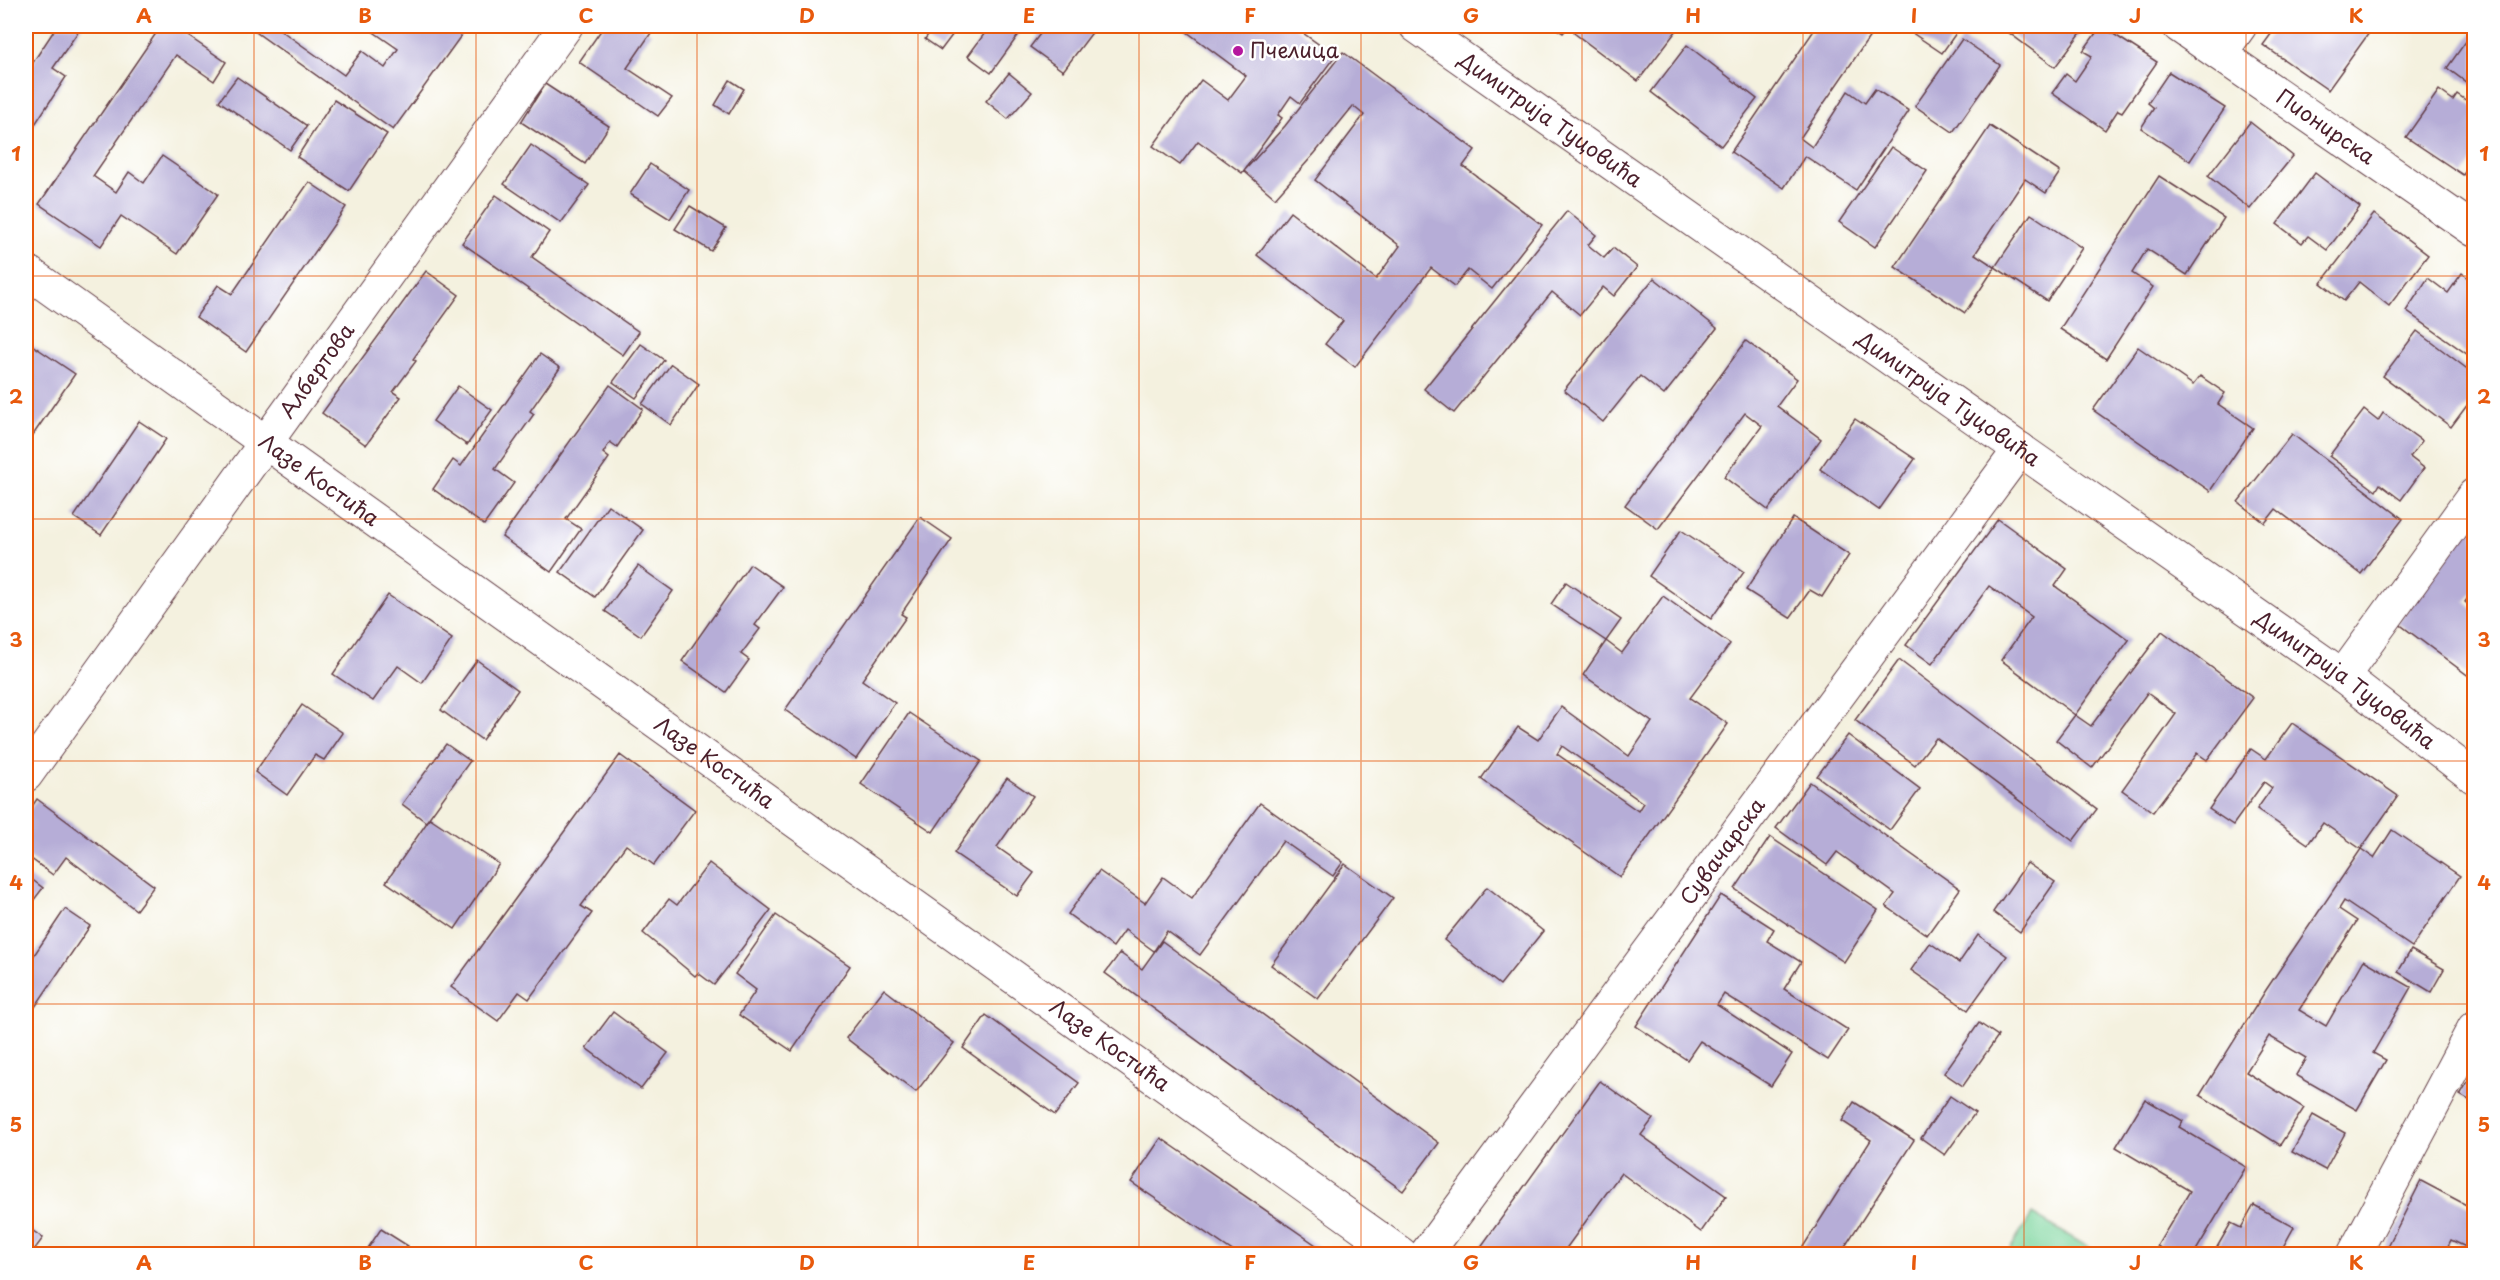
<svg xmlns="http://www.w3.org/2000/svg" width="2500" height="1280" viewBox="0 0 2500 1280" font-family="'Playpen Sans',sans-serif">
<rect width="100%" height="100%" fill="#fff"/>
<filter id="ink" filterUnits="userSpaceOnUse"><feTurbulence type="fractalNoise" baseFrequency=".0167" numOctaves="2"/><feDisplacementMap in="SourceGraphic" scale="12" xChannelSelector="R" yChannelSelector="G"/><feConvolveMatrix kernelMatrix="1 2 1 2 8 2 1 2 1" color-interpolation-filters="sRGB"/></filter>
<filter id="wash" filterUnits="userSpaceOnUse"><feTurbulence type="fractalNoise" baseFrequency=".008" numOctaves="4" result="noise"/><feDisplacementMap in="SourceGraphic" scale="24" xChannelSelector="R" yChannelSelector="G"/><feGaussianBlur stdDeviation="1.35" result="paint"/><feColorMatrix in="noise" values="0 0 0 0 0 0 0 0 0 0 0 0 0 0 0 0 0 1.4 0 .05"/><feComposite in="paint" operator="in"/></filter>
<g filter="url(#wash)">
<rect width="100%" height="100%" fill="#f4f1df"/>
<!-- green -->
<polygon fill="#7ad59c" stroke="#627a64" stroke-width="1.5" points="2032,1214 2100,1254 2007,1254"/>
<g id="blocks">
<!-- building -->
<g fill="#b6add7" fill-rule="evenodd">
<polygon points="57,26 82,26 53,68 66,77 26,138 26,73"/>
<polygon points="161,26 173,26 226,62 214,81 176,55 93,176 116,192 129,172 144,183 162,156 218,194 177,254 121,216 101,246 39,204"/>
<polygon points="256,26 282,26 279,29 344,75 362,51 385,68 398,49 365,26 468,26 393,130 253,30"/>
<polygon points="604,26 640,26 651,33 627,68 672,98 658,116 579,62"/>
<polygon points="934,26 959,26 941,50 925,39"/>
<polygon points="990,26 1025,26 991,73 968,56"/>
<polygon points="1046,26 1097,26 1063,71 1030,47"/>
<polygon points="1179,26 1293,26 1335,56 1300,103 1291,96 1278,115 1282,118 1242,173 1198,141 1180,165 1153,146 1201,80 1228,100 1246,76"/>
<polygon points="1552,26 1569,26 1563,33"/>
<polygon points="1579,26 1680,26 1638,81 1574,33"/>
<polygon points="1817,26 1877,26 1800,138 1812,147 1848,91 1865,103 1875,89 1909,111 1856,190 1805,156 1784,188 1731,152"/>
<polygon points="1902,26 1961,26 1942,53"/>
<polygon points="2013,26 2086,26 2055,67 2008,32"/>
<polygon points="2101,26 2157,62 2122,112 2118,110 2105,130 2052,93 2066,74 2075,81 2092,56 2083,51"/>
<polygon points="2277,26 2374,26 2328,90 2263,45"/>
<polygon points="2474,30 2474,88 2447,68"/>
<polygon points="1962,39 2000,65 1953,132 1915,106"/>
<polygon points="1687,45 1757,99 1721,146 1651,92"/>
<polygon points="1343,52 1475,150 1463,166 1542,225 1492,289 1468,270 1455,286 1431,268 1355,367 1325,344 1343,321 1257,255 1290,212 1376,279 1400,246 1315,180 1364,115 1353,106 1315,153 1275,198 1244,171 1285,126"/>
<polygon points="2169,72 2225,108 2190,161 2141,128 2154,108 2148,103"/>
<polygon points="1009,73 1032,92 1008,119 986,101"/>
<polygon points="237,77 307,126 290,150 219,101"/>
<polygon points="730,80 744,89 729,114 715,105"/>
<polygon points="545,84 609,126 585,164 521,122"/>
<polygon points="2439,90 2453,100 2457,94 2474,106 2474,158 2463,175 2406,137"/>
<polygon points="334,100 387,134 349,191 297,157"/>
<polygon points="2250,122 2293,156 2250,209 2208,176"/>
<polygon points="1990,126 2060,172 2046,193 2025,179 1975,254 1995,267 1965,313 1895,267"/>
<polygon points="531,145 589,185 561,223 504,184"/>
<polygon points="1891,147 1927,171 1875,247 1839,222"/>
<polygon points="26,157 31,161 26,170"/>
<polygon points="650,164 689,190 670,219 630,194"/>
<polygon points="2315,173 2360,207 2327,250 2308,236 2302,243 2277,224"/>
<polygon points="2159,176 2224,218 2187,275 2147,249 2132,273 2153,287 2106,359 2060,329"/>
<polygon points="309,182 346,207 246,352 196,317 218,285 232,294"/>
<polygon points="496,195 549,232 532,257 639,332 623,355 462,243"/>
<polygon points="690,206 726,228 711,251 675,229"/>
<polygon points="1567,211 1596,235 1588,245 1604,258 1613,248 1637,267 1614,296 1603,287 1580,315 1552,292 1454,413 1424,389"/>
<polygon points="2031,214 2082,248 2047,301 1995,267"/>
<polygon points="2374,214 2428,255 2389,306 2359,282 2344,301 2321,283"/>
<polygon points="426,271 459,295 413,359 416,361 393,392 401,397 366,445 322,413"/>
<polygon points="2462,273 2474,282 2474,359 2406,311 2428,278 2448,293"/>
<polygon points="1654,278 1717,328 1664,395 1640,376 1603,422 1564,390"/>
<polygon points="2417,331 2474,374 2474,396 2451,427 2383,376"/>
<polygon points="1746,341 1797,379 1777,406 1821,439 1768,510 1724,477 1762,426 1745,413 1658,529 1625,505"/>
<polygon points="641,344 664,360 636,398 613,382"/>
<polygon points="32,345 75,374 26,445 26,353"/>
<polygon points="2138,347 2193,385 2200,376 2225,393 2218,404 2253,428 2210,491 2093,410"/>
<polygon points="540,354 560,368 530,411 534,414 495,469 514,483 484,525 433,489 453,460 461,466"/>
<polygon points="671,364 699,384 671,425 642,404"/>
<polygon points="610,385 643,409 617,447 610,442 603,453 609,458 566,519 581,529 551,572 502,537"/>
<polygon points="458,386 492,410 467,445 433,421"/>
<polygon points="2364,410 2378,421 2383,413 2422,441 2410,457 2424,468 2401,500 2380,484 2376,491 2329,456"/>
<polygon points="1855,419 1915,459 1879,510 1820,469"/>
<polygon points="139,421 166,439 101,535 74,517"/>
<polygon points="2292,434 2403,519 2361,574 2276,509 2265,523 2238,502"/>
<polygon points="608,505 643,530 595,597 560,572"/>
<polygon points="920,517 952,539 901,614 906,617 862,680 895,703 856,759 785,710"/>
<polygon points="1793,518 1849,555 1822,597 1810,590 1790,618 1746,590"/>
<polygon points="1998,519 2067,569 2055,586 2129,640 2075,715 2001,660 2032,617 1989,586 1932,664 1906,645"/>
<polygon points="2474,521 2474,589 2465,602 2474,610 2474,680 2398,623"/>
<polygon points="1681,530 1744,572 1711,619 1649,576"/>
<polygon points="750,564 783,587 755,625 760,629 741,654 749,660 726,692 682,661"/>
<polygon points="638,566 673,591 641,636 605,611"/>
<polygon points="1566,582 1621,620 1606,641 1551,604"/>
<polygon points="388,595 452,639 422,683 398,666 373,701 333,674"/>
<path d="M1663,596L1730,644L1690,698L1728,724L1620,877L1481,779L1518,727L1538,740L1561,707L1629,756L1652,722L1583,675L1606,641L1622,653ZM1562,746L1643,803L1638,811L1557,754Z"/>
<polygon points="2162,631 2253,698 2207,760 2197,753 2153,812 2122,790 2176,714 2147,693 2092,768 2056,740 2075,715 2091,726"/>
<polygon points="477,660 518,690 482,740 441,710"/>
<polygon points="1899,660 2097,809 2073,841 1936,738 1915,765 1855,720"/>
<polygon points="302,705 343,733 324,760 315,755 287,795 255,772"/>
<polygon points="909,713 981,761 933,832 861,784"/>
<polygon points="2292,723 2398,796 2361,849 2323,823 2308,844 2257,809 2272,788 2264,782 2233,825 2209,809 2251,749 2266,759"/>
<polygon points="1848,735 1920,789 1890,830 1817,776"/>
<polygon points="446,744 470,761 426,822 402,804"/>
<polygon points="620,755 695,810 654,865 626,845 581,906 592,913 529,999 519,992 498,1021 451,987"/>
<polygon points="1007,778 1033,796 997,847 1034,873 1017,896 954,853"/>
<polygon points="1810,782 1960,889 1927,935 1886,906 1895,894 1837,852 1827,865 1776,828"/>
<polygon points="37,799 154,886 136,910 66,857 53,875 26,855 26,815"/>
<polygon points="1260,803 1343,862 1333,876 1283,841 1200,955 1167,931 1154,951 1125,930 1113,947 1068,914 1099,871 1145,903 1163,877 1192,898"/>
<polygon points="430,818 499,864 455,929 386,882"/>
<polygon points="2392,830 2460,876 2412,947 2344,901 2339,909 2357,921 2299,1010 2326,1026 2364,960 2411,987 2373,1053 2386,1060 2357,1110 2296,1075 2306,1058 2269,1036 2246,1072 2304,1108 2280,1145 2200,1095 2266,990 2361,849 2374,858"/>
<polygon points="1770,837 1878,910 1844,962 1735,889"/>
<polygon points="709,863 771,910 714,985 698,973 695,976 643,933 669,899 677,905"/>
<polygon points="2027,863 2055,882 2020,932 1993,912"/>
<polygon points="1345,864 1393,898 1318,999 1271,965"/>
<polygon points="26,875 43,888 26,910"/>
<polygon points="1487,887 1543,931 1500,985 1444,940"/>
<polygon points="1721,895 1774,929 1767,941 1801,962 1784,989 1848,1030 1828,1060 1724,994 1717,1005 1792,1054 1771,1086 1700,1041 1687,1060 1636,1026"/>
<polygon points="65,909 90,926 35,1007 26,1001 26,967"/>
<polygon points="776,915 850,966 792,1051 739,1015 756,990 735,974"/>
<polygon points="1978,935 2007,956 1968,1010 1911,970 1930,943 1959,963"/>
<polygon points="1162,941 1439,1143 1403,1191 1105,973 1120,953 1142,969"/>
<polygon points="2411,950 2444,969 2431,992 2398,972"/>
<polygon points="884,989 954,1043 916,1092 846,1038"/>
<polygon points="613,1012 668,1053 641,1089 586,1048"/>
<polygon points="986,1015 1079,1083 1055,1115 963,1048"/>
<polygon points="1979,1023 1998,1036 1963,1086 1944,1073"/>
<polygon points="2474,1071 2474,1103 2460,1095"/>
<polygon points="1600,1081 1653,1119 1641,1135 1726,1196 1701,1232 1621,1173 1562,1254 1490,1254 1480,1248"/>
<polygon points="1950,1096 1975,1113 1945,1155 1921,1138"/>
<polygon points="2145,1099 2183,1121 2179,1127 2246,1167 2194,1254 2171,1254 2157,1246 2190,1191 2116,1147"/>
<polygon points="1854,1102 1914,1140 1840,1254 1808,1254 1801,1250 1871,1140 1842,1121"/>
<polygon points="2313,1115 2345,1133 2325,1170 2292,1152"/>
<polygon points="1161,1138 1329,1254 1237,1254 1131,1182"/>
<polygon points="2421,1181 2474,1209 2474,1235 2468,1248 2451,1240 2444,1254 2384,1254"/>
<polygon points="2254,1205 2294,1227 2279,1254 2213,1254 2231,1223 2241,1228"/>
<polygon points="26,1226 43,1238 31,1254 26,1254"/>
<polygon points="381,1229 408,1246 402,1254 364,1254"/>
</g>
</g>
</g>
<g filter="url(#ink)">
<use href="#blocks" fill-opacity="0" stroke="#643e46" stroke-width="1.5"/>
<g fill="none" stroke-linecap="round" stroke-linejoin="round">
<defs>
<g id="minor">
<path id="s1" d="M1416,26L2343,676L2474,777"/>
<path id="s2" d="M2179,26L2474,230"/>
<polyline points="2220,54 2240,26"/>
<path id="s3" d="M26,271L1401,1254"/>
<polyline points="2343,676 2474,495"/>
<path id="s4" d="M26,775L566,26"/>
<path id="s5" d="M1426,1254L2020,449"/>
<polyline points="2354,1254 2474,1028"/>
</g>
</defs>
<!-- minor casing -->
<use href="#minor" stroke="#643e46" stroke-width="35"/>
<!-- minor -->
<use href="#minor" stroke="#fff" stroke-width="33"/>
</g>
</g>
<!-- grid -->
<path fill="none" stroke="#e8590c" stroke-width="1.5" stroke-opacity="0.55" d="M254,26V1254M476,26V1254M697,26V1254M918,26V1254M1139,26V1254M1361,26V1254M1582,26V1254M1803,26V1254M2024,26V1254M2246,26V1254M26,276H2474M26,519H2474M26,761H2474M26,1004H2474"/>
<!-- markers -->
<circle fill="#b5179e" stroke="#fff" stroke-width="2" cx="1238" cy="51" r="6"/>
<g text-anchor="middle" stroke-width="5" stroke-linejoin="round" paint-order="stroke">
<!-- poi labels -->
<g font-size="21" fill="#4a1f2b" stroke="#fff" text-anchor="start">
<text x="1250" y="58">Пчелица</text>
</g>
<!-- street labels -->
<g font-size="21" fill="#4a1f2b" stroke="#fff">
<text dy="7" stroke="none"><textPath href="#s1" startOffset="164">Димитрија Туцовића</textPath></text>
<text dy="7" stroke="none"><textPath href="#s2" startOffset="178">Пионирска</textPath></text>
<text dy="7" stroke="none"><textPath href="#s4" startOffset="498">Албертова</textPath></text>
<text dy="7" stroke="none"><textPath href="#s1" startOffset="650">Димитрија Туцовића</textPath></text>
<text dy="7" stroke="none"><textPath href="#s3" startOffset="360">Лазе Костића</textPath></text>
<text dy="7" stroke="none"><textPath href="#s1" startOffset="1136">Димитрија Туцовића</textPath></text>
<text dy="7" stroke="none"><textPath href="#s3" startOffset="846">Лазе Костића</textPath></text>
<text dy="7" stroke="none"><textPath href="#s5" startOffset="500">Сувачарска</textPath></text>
<text dy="7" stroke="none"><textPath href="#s3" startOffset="1332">Лазе Костића</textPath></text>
</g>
</g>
<!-- margin -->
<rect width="2500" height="1280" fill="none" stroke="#fff" stroke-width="66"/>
<rect x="33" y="33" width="2434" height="1214" fill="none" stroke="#e8590c" stroke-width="2"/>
<g font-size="20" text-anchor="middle" font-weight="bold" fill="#e8590c">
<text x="144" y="23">A</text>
<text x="365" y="23">B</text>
<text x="586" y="23">C</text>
<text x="807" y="23">D</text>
<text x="1029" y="23">E</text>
<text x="1250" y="23">F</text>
<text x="1471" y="23">G</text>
<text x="1693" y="23">H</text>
<text x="1914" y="23">I</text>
<text x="2135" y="23">J</text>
<text x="2356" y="23">K</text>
<text x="16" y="161">1</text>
<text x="2484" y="161">1</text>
<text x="16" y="404">2</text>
<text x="2484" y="404">2</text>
<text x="16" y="647">3</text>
<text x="2484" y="647">3</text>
<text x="16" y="890">4</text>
<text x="2484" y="890">4</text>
<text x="16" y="1132">5</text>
<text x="2484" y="1132">5</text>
<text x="144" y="1270">A</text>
<text x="365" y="1270">B</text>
<text x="586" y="1270">C</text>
<text x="807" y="1270">D</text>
<text x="1029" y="1270">E</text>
<text x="1250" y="1270">F</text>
<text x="1471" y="1270">G</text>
<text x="1693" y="1270">H</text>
<text x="1914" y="1270">I</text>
<text x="2135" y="1270">J</text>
<text x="2356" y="1270">K</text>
</g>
</svg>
